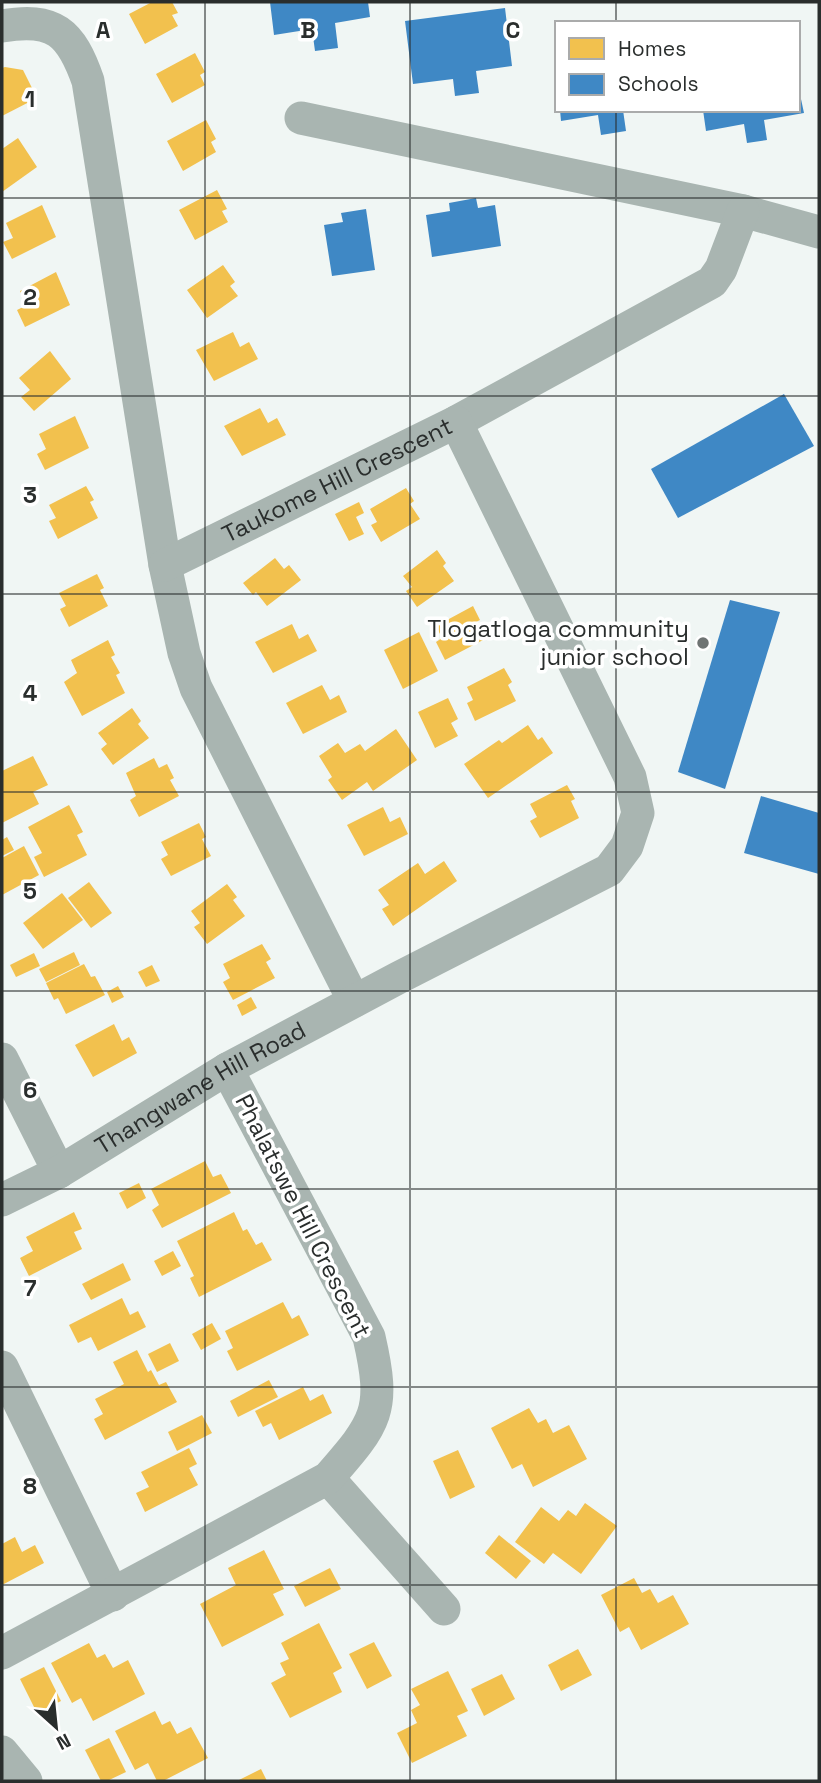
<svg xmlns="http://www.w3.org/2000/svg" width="821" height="1783" viewBox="0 0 821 1783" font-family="'Space Grotesk',sans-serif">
<rect width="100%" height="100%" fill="#f0f6f4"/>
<!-- homes -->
<g fill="#f2c14e">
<polygon points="152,2 172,2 178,13 172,15 178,26 145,44 129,14"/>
<polygon points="195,53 205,72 200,75 205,85 172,103 156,74"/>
<polygon points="5,67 23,70 37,98 2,116 2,68"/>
<polygon points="206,120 216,139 211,142 216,152 183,171 167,141"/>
<polygon points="18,138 37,167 2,192 2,149"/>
<polygon points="217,190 227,209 222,211 228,222 195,240 179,210"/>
<polygon points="42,205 56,237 12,259 3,242 13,238 6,223"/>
<polygon points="223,265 235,282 230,286 238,296 207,318 187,290"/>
<polygon points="56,272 70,305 25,327 17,310 27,305 20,291"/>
<polygon points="233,332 240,347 249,342 258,359 214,381 196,350"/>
<polygon points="50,351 71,379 34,411 21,397 30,390 19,378"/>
<polygon points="260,408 268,423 277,418 286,435 242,456 224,426"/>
<polygon points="75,416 89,448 45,470 37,454 46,449 39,434"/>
<polygon points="86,486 94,500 90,502 98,518 58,539 49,521 56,518 49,505"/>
<polygon points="406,488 414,501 410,504 420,519 381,542 371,525 377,522 370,509"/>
<polygon points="359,502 364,513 356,517 364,534 349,541 335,514"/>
<polygon points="437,550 446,563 443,566 454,581 417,607 406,591 412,587 403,576"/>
<polygon points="275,558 284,569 289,565 301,580 267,606 256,592 253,595 243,583"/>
<polygon points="97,574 104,588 100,590 108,606 69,627 60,609 66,606 59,593"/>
<polygon points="473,606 480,620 476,622 485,639 445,660 436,642 442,638 436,626"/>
<polygon points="292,624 299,639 308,634 317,651 273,673 255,642"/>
<polygon points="419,632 438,671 403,689 384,650"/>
<polygon points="108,640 115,655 111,657 120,673 116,675 125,693 82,716 64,682 77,673 71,660"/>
<polygon points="504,668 512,682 508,685 516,701 475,721 467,703 473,700 467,687"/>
<polygon points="322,685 330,700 339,695 347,712 303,734 286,703"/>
<polygon points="448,698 458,719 451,723 458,736 435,748 418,712"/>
<polygon points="132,708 141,721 138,724 149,738 113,765 101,749 107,744 98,733"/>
<polygon points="528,725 538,740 542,737 553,753 488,798 464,764 499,740 502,743"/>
<polygon points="396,729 417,760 373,791 367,782 342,800 328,780 332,777 319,756 338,743 345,753 360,744 365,751"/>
<polygon points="33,756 48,785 33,792 39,804 2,823 2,771"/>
<polygon points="154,758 159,768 167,764 174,778 170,780 179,796 139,817 130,800 136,796 126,773"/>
<polygon points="567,785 575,799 571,801 579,818 540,838 530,821 537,817 530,804"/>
<polygon points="69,805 83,832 77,835 87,855 44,877 34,857 42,853 28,827"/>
<polygon points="383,807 390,822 400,817 408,834 364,856 347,825"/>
<polygon points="199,823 206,837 202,839 211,856 171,876 161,859 168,855 161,842"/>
<polygon points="7,837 14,850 2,856 2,840"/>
<polygon points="24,846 39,875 2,895 2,858"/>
<polygon points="444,861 457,881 393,926 382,909 389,905 378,890 418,863 425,874"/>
<polygon points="89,882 112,913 91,928 68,898"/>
<polygon points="227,884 237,897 233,900 245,916 207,944 194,927 200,923 191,911"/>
<polygon points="62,893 83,920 43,949 23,923"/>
<polygon points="262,944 271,959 266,962 275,978 233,1000 223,982 230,978 223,964"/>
<polygon points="74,952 80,965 46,982 39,969"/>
<polygon points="34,953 40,966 16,977 10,965"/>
<polygon points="84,964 91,977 95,976 105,995 66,1014 58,998 54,1000 46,983"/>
<polygon points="152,965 160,981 146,987 138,972"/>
<polygon points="118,986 124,997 112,1003 107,992"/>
<polygon points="251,997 257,1008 242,1016 237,1005"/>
<polygon points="114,1024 122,1041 129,1037 137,1053 93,1077 75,1045"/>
<polygon points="205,1161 213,1177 221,1174 231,1193 162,1228 152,1210 159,1205 151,1189"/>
<polygon points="139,1183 146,1198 127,1209 119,1193"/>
<polygon points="74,1212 82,1229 74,1232 82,1249 29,1276 20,1258 33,1251 26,1237"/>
<polygon points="234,1212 243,1231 247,1229 256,1245 262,1242 272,1260 199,1297 190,1278 194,1276 177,1241"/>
<polygon points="173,1251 181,1266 162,1276 154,1261"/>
<polygon points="123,1263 131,1280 91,1300 82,1284"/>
<polygon points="122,1298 130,1315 138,1311 146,1327 98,1351 91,1337 78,1343 69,1325"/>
<polygon points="283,1302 292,1319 299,1315 309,1335 237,1371 227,1351 233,1348 225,1331"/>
<polygon points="212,1323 221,1339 201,1350 192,1334"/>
<polygon points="170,1343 179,1361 157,1372 148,1354"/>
<polygon points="137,1350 148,1372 151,1370 159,1385 166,1382 177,1402 105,1440 94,1419 103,1414 95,1399 124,1384 113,1362"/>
<polygon points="269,1380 278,1397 238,1417 230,1401"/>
<polygon points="303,1387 310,1401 323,1394 332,1413 279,1440 271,1423 263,1427 255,1411"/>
<polygon points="529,1408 538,1423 546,1419 553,1433 569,1425 587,1459 533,1487 522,1464 512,1469 491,1428"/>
<polygon points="202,1415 212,1433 177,1451 168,1432"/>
<polygon points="189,1448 197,1464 189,1468 198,1485 145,1512 136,1493 149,1487 141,1472"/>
<polygon points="458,1450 475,1487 450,1499 433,1461"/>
<polygon points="585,1503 617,1526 581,1574 553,1553 544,1564 515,1542 541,1507 559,1521 568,1510 576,1516"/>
<polygon points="499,1535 531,1561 516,1579 485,1553"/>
<polygon points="15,1537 22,1552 35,1545 44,1563 2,1585 2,1544"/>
<polygon points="264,1550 284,1589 273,1594 284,1615 222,1647 200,1604 236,1585 228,1568"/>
<polygon points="330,1568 341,1589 305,1607 294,1586"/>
<polygon points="634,1578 642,1593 650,1589 658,1603 673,1595 689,1624 641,1650 629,1627 620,1632 601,1595"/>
<polygon points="319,1623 342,1668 333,1673 342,1692 290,1718 271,1683 286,1675 280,1663 289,1659 281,1643"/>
<polygon points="374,1642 392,1676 367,1689 349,1654"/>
<polygon points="89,1643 97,1658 105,1654 113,1668 128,1660 145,1694 93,1721 81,1698 72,1703 51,1663"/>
<polygon points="578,1649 592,1675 561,1691 548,1665"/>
<polygon points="44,1667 61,1701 37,1713 20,1679"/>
<polygon points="448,1671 468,1711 457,1716 467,1736 412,1763 397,1733 417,1723 411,1710 420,1705 411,1689"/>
<polygon points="502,1674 515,1699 484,1716 471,1689"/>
<polygon points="155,1711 162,1725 170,1721 177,1734 191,1727 208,1758 163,1781 157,1781 148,1763 135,1770 115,1731"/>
<polygon points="109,1738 126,1772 107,1781 101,1781 85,1750"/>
<polygon points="261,1769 267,1781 237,1781"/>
</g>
<!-- schools -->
<g fill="#3f88c5">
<polygon points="270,2 368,2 370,17 335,23 338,48 315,51 312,29 274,35"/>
<polygon points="505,8 512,66 476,71 479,93 455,96 453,79 413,84 405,21"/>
<polygon points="798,85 804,113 764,120 767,140 747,143 744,124 706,131 703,110 798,110"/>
<polygon points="560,110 623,110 626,131 601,135 598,115 561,121"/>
<polygon points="476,198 478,208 495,205 501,246 432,257 426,215 450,211 449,203"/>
<polygon points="366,209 375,270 332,276 324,225 343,222 341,213"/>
<polygon points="784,394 814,446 678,518 651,469"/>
<polygon points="730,600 780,612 725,789 678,772"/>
<polygon points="761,796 819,813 819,874 744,853"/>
</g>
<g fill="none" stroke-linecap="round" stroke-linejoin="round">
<!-- minor -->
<g stroke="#a9b5b1" stroke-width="33">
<path d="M2,26C54,17 71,32 88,81L165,565L184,653L196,688L354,1001"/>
<polyline points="301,118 743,211 819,232"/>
<path id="s1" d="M165,565L456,422L712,282L721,269L743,211"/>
<polyline points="2,1059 59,1172"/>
<path id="s2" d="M2,1200L59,1172L227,1069L398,978L609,870L627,846L638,813L630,777L456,422"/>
<polyline points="2,1367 113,1595"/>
<polyline points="328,1478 444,1609"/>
<path d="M2,1653L328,1478C377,1422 386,1411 369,1337L227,1069"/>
<polyline points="2,1752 26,1781"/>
</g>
</g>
<!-- grid -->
<path fill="none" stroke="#2a2e2d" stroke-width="2" stroke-opacity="0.55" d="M205,2V1781M410,2V1781M616,2V23M616,110V1781M2,198H819M2,396H819M2,594H819M2,792H819M2,991H819M2,1189H819M2,1387H819M2,1585H819"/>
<!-- markers -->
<circle fill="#6f7473" stroke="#fff" stroke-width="2.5" cx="703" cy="643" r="7"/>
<g text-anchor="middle" stroke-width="7" stroke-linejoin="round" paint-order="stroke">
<!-- street labels -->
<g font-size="24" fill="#2a2e2d" stroke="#fff">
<text dy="8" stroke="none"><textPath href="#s1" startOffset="192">Taukome Hill Crescent</textPath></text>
<text dy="8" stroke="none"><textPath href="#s2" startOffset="228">Thangwane Hill Road</textPath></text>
<text transform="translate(303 1216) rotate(63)" y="8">Phalatswe Hill Crescent</text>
</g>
<!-- poi labels -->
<g font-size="24" fill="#2a2e2d" stroke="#fff" text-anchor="end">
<text x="689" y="637">Tlogatloga community<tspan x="689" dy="28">junior school</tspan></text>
</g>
</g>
<g font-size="23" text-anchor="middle" font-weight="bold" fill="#2a2e2d" stroke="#fff" stroke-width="7" stroke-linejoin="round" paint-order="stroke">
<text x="103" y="38">A</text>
<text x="308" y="38">B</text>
<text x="513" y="38">C</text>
<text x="30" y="107">1</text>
<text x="30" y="305">2</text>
<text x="30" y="503">3</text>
<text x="30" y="701">4</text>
<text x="30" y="899">5</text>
<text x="30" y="1098">6</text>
<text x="30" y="1296">7</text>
<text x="30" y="1494">8</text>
</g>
<!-- border -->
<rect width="821" height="1783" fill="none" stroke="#2a2e2d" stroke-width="7"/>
<!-- legend -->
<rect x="555" y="21" width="245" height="91" fill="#ffffff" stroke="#aaabab" stroke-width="2"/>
<rect x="569" y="38" width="35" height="21" fill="#f2c14e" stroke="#aaabab" stroke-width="2"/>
<text x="618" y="56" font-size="21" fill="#2a2e2d">Homes</text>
<rect x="569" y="74" width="35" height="21" fill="#3f88c5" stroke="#aaabab" stroke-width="2"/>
<text x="618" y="91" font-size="21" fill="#2a2e2d">Schools</text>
<!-- north arrow -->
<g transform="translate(56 1727) rotate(153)" stroke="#ffffff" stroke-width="5" paint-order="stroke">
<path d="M0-5L12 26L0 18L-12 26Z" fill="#2a2e2d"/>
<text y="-10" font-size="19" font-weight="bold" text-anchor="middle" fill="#2a2e2d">N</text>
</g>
</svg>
